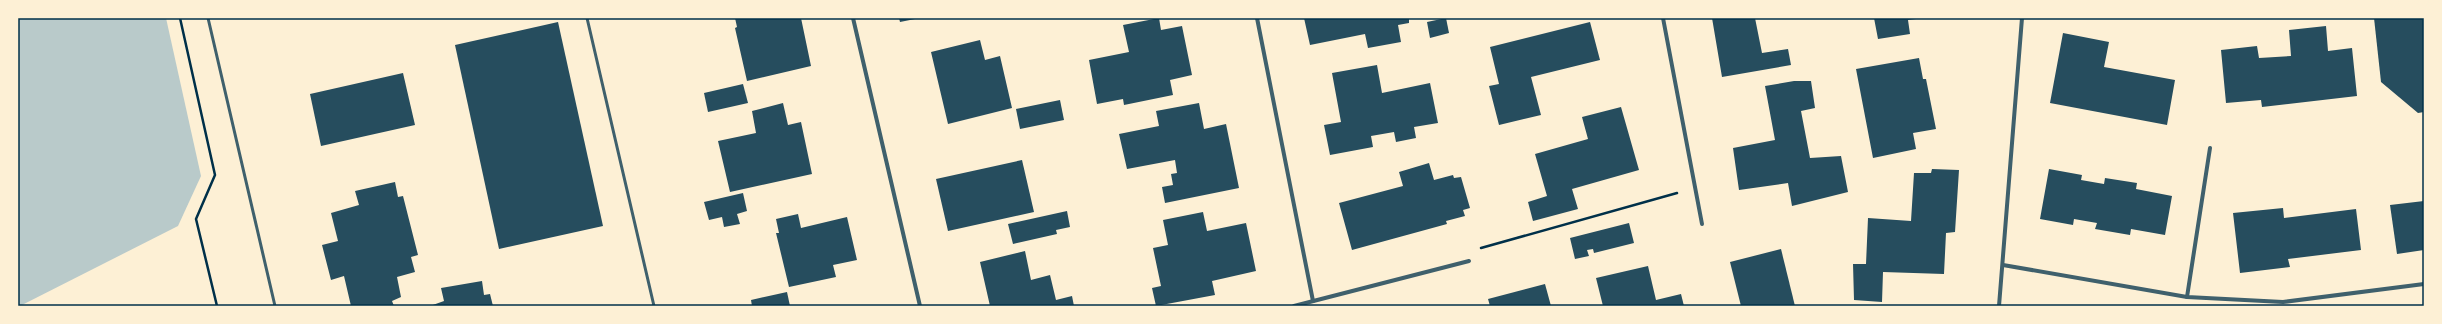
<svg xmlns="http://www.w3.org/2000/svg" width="2442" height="324" viewBox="0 0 2442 324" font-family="'Playfair Display',serif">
<rect width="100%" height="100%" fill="#fdf0d5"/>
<!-- green -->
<polygon fill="#b9caca" points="18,18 166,18 201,176 178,226 20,306 18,306"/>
<!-- building -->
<g fill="#264d5e">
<polygon points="735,18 801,18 811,66 747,81 735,28 737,27"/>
<polygon points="899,18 915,18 915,19 900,22"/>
<polygon points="1159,18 1161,30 1182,26 1192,75 1170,80 1173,95 1124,105 1123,99 1097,104 1089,60 1129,52 1123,25"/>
<polygon points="1304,18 1409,18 1409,23 1398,25 1401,42 1368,48 1365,34 1310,45"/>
<polygon points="1446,18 1449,33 1430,38 1427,22"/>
<polygon points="1712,18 1755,18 1762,53 1788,49 1791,65 1722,77"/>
<polygon points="1874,18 1916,18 1916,19 1908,20 1910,34 1878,39"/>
<polygon points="2374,18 2423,18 2424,112 2418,113 2381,82"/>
<polygon points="558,22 603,226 499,249 455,45"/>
<polygon points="1590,22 1600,60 1531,77 1541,115 1499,125 1489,86 1499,84 1490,47"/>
<polygon points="2326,26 2328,51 2352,48 2357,96 2262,107 2261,100 2226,103 2221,50 2257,46 2259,58 2291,56 2289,30"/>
<polygon points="2063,33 2109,42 2104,67 2175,80 2167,125 2050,103"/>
<polygon points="980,40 985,60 1000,56 1012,108 948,124 931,52"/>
<polygon points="1919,58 1923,79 1926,79 1936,129 1913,133 1916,149 1873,158 1856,69"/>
<polygon points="1377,65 1382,93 1430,83 1438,123 1414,127 1416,138 1396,142 1394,132 1371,136 1373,147 1330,155 1324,125 1341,122 1332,73"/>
<polygon points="403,73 415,125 321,146 310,94"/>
<polygon points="1794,81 1811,81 1815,108 1801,111 1810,158 1841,156 1848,192 1792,206 1788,183 1739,190 1733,148 1775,140 1765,86"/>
<polygon points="743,84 748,103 708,112 704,93"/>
<polygon points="1060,100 1064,120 1020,129 1016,109"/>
<polygon points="783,103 788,125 801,122 812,174 730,192 718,141 756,133 752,111"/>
<polygon points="1199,103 1204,129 1226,124 1239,188 1165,203 1162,187 1173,185 1171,174 1177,173 1175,160 1127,169 1119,134 1159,126 1156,111"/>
<polygon points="1621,107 1639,170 1572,189 1578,209 1533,221 1528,202 1547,196 1535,154 1588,139 1582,117"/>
<polygon points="1022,160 1034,212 948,231 936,179"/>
<polygon points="1429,163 1434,180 1453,175 1454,178 1461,177 1470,208 1463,210 1465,216 1446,221 1447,224 1352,250 1339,203 1403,186 1399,172"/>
<polygon points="1932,169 1959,170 1955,232 1946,233 1944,274 1883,272 1882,302 1854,300 1853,264 1866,264 1868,218 1911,221 1914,173 1931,173"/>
<polygon points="2049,169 2082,175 2081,180 2104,184 2105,178 2137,183 2136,189 2172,196 2165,235 2131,229 2130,235 2095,229 2097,223 2074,219 2073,225 2040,219"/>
<polygon points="395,182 398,197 403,196 418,255 411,257 415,272 397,277 401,297 392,301 394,306 351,306 344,276 331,280 322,245 338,241 331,213 359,205 355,191"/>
<polygon points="743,193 747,211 737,214 740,224 724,227 722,217 709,220 704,202"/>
<polygon points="2424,201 2424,250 2397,254 2390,205"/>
<polygon points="2283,208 2284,218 2356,209 2361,250 2288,259 2290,267 2240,273 2233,213"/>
<polygon points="1067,211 1070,227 1056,230 1057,234 1013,244 1008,224"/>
<polygon points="1203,212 1207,231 1246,223 1256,271 1212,281 1215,295 1156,306 1152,288 1161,286 1153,248 1168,245 1163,220"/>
<polygon points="798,214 801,228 847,217 857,260 833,265 836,277 789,287 776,233 779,233 776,219"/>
<polygon points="1629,223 1634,243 1594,253 1593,249 1587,250 1589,256 1575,259 1570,238"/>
<polygon points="1781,249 1795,306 1741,306 1730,262"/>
<polygon points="1025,251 1031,280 1050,275 1056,300 1072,296 1074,306 990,306 980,262"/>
<polygon points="1648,266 1656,300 1681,294 1684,306 1603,306 1596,278"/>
<polygon points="482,281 484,295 490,294 493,306 430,306 444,301 441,288"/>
<polygon points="1545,284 1551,306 1490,306 1488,299"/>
<polygon points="787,292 790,306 752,306 751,300"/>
</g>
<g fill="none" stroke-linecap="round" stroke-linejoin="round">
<!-- path -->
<g stroke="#003049" stroke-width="2.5">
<polyline points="180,18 215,175 196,219 217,306"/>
<polyline points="1481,248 1677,193"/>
</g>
<!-- service -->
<g stroke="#3f606c" stroke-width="3">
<polyline points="208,18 275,306"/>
<polyline points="587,18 654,306"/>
</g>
<!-- minor -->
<g stroke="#3f606c" stroke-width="4">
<polyline points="853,18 920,306"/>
<polyline points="1257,18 1313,301"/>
<polyline points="1663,18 1702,224"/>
<polyline points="2003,265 2187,297 2283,302 2424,284"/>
<polyline points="2187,297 2210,148"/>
<polyline points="1294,306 1469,261"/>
<polyline points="1999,306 2022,18"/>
</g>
</g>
<!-- border -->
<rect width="2442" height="324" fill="none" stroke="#fdf0d5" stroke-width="38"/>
<rect x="19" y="19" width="2404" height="286" fill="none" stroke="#003049" stroke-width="1.5"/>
</svg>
